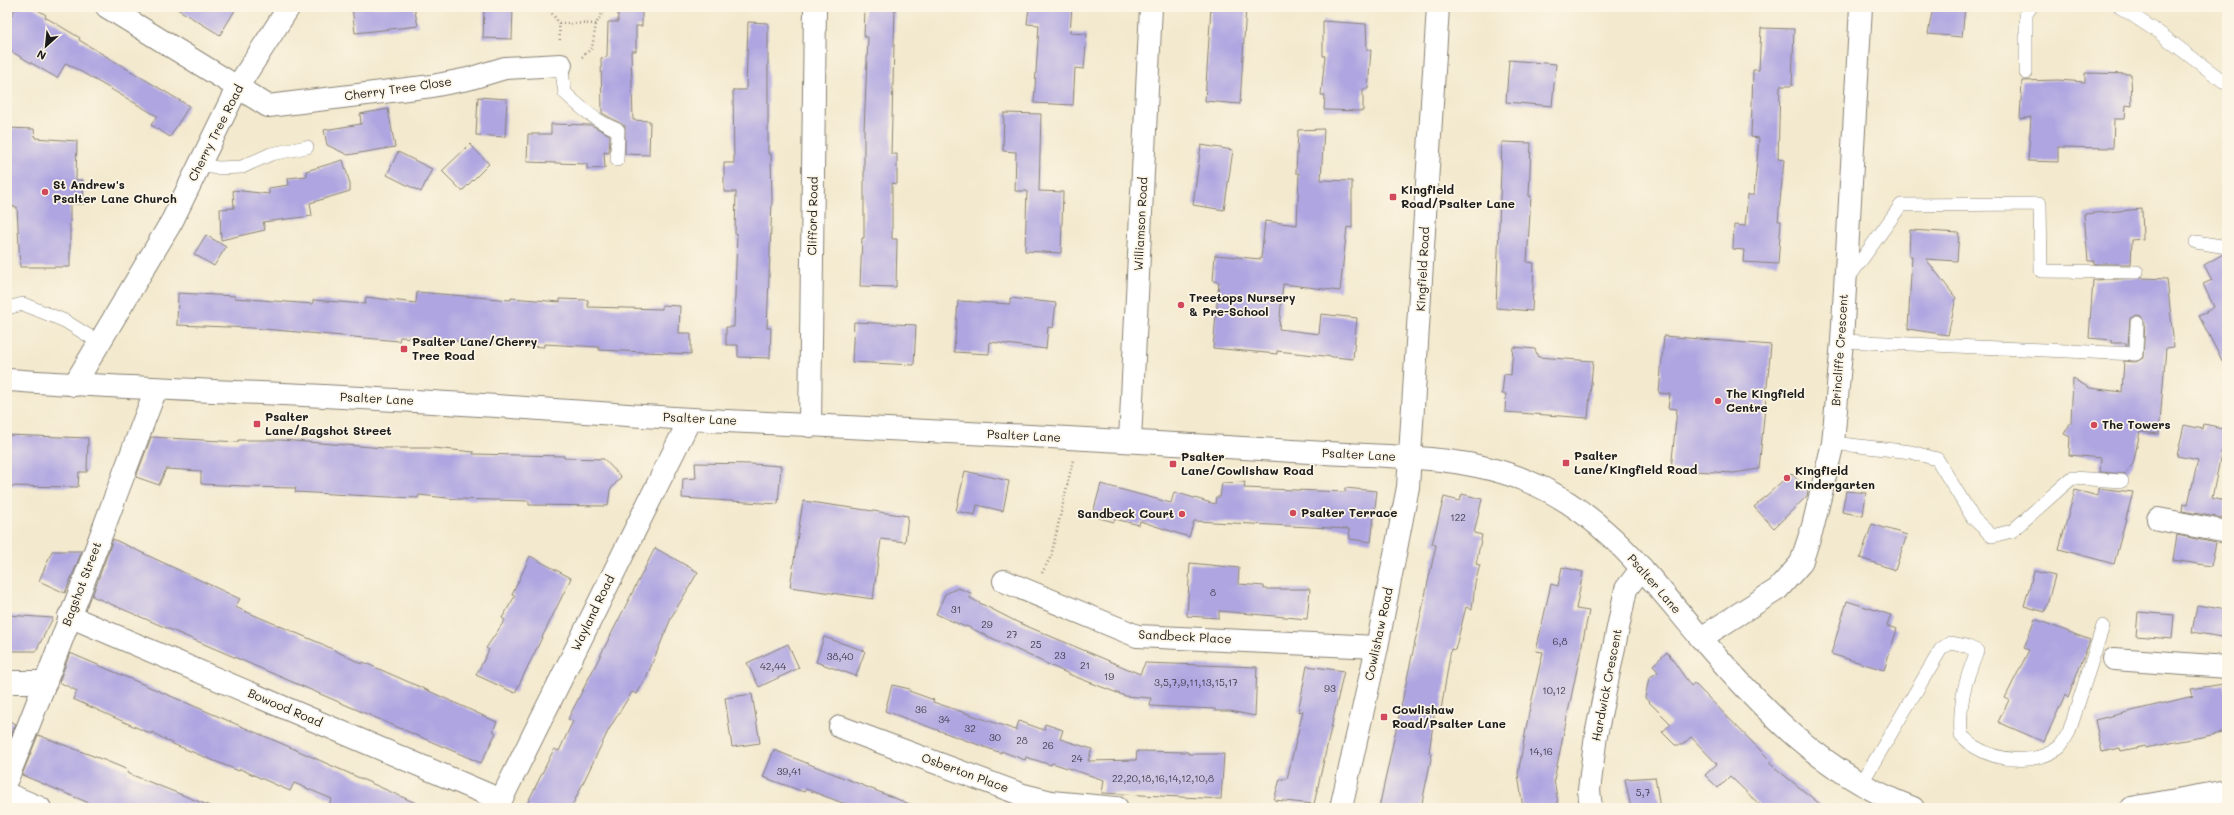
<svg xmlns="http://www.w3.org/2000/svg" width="2234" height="815" viewBox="0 0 2234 815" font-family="Mali,sans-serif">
<rect width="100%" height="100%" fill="#fcf5e5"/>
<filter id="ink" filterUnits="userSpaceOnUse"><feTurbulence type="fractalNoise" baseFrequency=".025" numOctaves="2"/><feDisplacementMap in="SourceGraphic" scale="8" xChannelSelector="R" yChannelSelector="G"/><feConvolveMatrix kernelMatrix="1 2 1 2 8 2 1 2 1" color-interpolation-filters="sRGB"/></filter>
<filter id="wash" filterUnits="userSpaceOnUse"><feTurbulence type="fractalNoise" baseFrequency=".012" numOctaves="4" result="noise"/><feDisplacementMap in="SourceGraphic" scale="16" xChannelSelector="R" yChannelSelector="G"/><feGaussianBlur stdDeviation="0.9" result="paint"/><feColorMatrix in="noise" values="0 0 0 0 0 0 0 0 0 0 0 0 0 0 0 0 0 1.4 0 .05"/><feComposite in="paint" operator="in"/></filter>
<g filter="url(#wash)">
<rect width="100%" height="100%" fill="#f3e9ce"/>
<g id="blocks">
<!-- building -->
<g fill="#aea5e1">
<polygon points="16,7 33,7 46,15 45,17 80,38 79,40 189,106 170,137 151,125 157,116 66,63 57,78 7,49 7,24"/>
<polygon points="174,7 237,7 220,35"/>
<polygon points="352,7 414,7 418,26 355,33"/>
<polygon points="484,7 513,7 512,39 483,38"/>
<polygon points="618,7 642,7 642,26 636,26 636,51 631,51 633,120 650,121 649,155 625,154 625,126 602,113 601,58 607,57 608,22 618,22"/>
<polygon points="1029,7 1072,7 1070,33 1087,34 1084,69 1075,68 1073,105 1034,103 1039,25 1027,24"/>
<polygon points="1211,7 1246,7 1240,104 1205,101"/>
<polygon points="1933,7 1965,7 1962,37 1928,34"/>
<polygon points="865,8 895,9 891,154 897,154 897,184 892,183 892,239 897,239 896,287 860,286 862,238 864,238 864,130 868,37 864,37"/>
<polygon points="1323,21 1366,24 1367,50 1371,50 1368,89 1363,89 1363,111 1324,110 1325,95 1321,95 1325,56 1323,56"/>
<polygon points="748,22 768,23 768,154 771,154 772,201 767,328 771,328 770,358 738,357 738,345 726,345 726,327 734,327 737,234 735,234 736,192 724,192 724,163 734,163 733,90 746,90"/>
<polygon points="1761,28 1794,29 1792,86 1780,86 1778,159 1784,160 1778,221 1781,221 1778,264 1743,262 1744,250 1733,249 1734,225 1745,226 1748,195 1754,195 1759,138 1751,137 1753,70 1759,70"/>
<polygon points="1509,60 1556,64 1552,106 1506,102"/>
<polygon points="2085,73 2131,74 2132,106 2126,105 2125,119 2114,119 2113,148 2058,147 2058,162 2028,161 2031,117 2020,119 2022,81 2058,80 2085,82"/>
<polygon points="478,97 507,99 505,137 476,135"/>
<polygon points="388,109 395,147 348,155 327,145 324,130 361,124 360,114"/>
<polygon points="1004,113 1041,114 1039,191 1063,192 1061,253 1025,251 1027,191 1015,191 1016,152 1003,151"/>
<polygon points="551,124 591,125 610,135 609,153 604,152 605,168 587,169 587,164 527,162 528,134 551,134"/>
<polygon points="7,128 34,129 35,138 77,141 76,180 83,180 84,204 70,204 70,267 20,267 17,207 7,206"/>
<polygon points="1324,129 1321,180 1352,181 1352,228 1347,227 1340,291 1283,284 1279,329 1319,334 1321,314 1357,318 1353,359 1277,351 1277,354 1213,348 1219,282 1213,281 1215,255 1261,259 1265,221 1297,225 1299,173 1296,173 1298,130"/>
<polygon points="1502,142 1531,143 1529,196 1531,196 1527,262 1534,263 1532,311 1496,308"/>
<polygon points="470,144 489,164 462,191 442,171"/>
<polygon points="1201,145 1233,150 1224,210 1193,205"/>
<polygon points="398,152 432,169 421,192 387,175"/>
<polygon points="343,160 350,184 350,191 310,203 312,216 263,222 265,230 221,240 220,209 234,208 233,190 269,194 269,188 289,185 288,178 307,176 306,171"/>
<polygon points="2142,209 2143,239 2132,240 2131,264 2094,264 2094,261 2088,261 2084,214"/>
<polygon points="1910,230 1959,233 1957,261 1926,259 1956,298 1948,335 1908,329 1912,256 1909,256"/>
<polygon points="206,235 226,247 214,266 194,254"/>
<polygon points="2223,254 2227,255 2227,370 2199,316 2214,307 2203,284 2212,280 2204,265"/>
<polygon points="2141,278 2167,279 2174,347 2166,348 2159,434 2140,432 2133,464 2125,474 2100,472 2101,458 2069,455 2070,437 2064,434 2071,422 2073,379 2090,388 2122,392 2124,361 2136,362 2143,358 2145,323 2141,316 2137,315 2130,318 2128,346 2126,346 2126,343 2111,343 2112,340 2089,338 2093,280"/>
<polygon points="417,292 511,300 511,298 560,302 560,299 588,300 588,307 662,309 662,305 680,306 679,333 691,333 691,354 599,350 599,347 544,344 544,347 400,337 399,341 252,328 177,325 178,293 235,296 235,298 313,304 313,300 365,304 366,297 416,303"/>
<polygon points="1010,298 1056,303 1053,328 1048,327 1046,349 990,342 989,354 954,352 958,301 1010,304"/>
<polygon points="854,322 916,325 914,365 852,362"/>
<polygon points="1664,336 1771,345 1759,469 1734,473 1671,470 1677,409 1668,408 1670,394 1659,393"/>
<polygon points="1513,347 1535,349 1538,357 1593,361 1588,418 1505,412 1506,394 1502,394 1504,374 1511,375"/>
<polygon points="2204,424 2227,429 2227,451 2222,450 2212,498 2225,501 2222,518 2182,511 2183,503 2188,504 2198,460 2177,456 2184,425 2203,429"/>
<polygon points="7,435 88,438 87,472 79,472 78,487 7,486"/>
<polygon points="151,437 238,442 238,440 281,440 384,448 433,448 474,452 473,454 564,456 564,458 604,459 621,477 610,490 608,506 529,505 529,501 457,499 419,495 418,498 389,497 295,492 296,488 244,487 244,486 201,484 201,471 166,469 159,485 136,477"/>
<polygon points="695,463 752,464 781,466 778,504 682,498 683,479 696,478"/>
<polygon points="965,471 1009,481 1003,511 977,505 975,515 956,511"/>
<polygon points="1791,473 1808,491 1807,496 1774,528 1754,507"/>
<polygon points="1245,482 1244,488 1345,492 1345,488 1377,491 1371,542 1350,539 1349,529 1194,521 1189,537 1140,521 1139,525 1115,519 1114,522 1092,516 1101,484 1171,503 1174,492 1215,504 1216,497 1220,497 1222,483"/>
<polygon points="2098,488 2133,492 2114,564 2059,549 2075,490 2098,496"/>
<polygon points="1846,491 1866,493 1863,516 1842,512"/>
<polygon points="1462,494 1482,499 1474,533 1482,535 1476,564 1480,565 1475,583 1472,610 1466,607 1455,650 1451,649 1441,710 1435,710 1429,753 1432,754 1421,808 1379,808 1436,545 1432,544 1444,497 1460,501"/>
<polygon points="803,501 908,516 905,542 881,539 873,599 790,587"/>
<polygon points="1872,524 1907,535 1895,570 1860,558"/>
<polygon points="2177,535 2216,543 2211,566 2173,560"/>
<polygon points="113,539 240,599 235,607 322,644 362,664 363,662 420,687 497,722 493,731 496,733 481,763 92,596"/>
<polygon points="655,548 698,572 672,616 646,678 637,694 632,692 609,729 571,808 525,808 554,749 559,751 573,721 568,719"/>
<polygon points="52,551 82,551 65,593 39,581"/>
<polygon points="530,556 571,578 515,693 476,675 489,650 486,648 505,620 502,618 515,596 512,595"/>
<polygon points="1190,563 1239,568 1238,584 1264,586 1264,589 1310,589 1307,619 1219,611 1219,618 1187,616"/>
<polygon points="1562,567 1583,572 1576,609 1589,611 1554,780 1559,808 1523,808 1518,774 1529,712 1543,652 1536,651 1551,584 1558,586"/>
<polygon points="2034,571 2055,576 2045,612 2024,606"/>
<polygon points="958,588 971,593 970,598 1017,622 1140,674 1145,663 1257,667 1255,716 1230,711 1215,711 1215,709 1150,706 1151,698 1125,696 1071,675 966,626 965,627 936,614 945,594"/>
<polygon points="1847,601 1891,615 1887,626 1897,629 1884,670 1831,654"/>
<polygon points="2197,605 2227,610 2227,638 2192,632"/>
<polygon points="2138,612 2174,615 2172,639 2136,636"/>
<polygon points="7,615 53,618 36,651 7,651"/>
<polygon points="2035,619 2090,640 2068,698 2065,695 2044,742 1998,722 2009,700 2005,698 2029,650 2024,648"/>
<polygon points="824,637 865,651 856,676 816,662"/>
<polygon points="788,644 799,668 759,687 747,663"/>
<polygon points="1667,652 1691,686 1694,683 1771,761 1769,763 1825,808 1763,808 1730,776 1718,788 1705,775 1717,764 1691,737 1682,745 1675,745 1662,732 1671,724 1645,698 1649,678 1658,672 1653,665"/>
<polygon points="70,653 292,748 427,808 327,808 332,799 294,783 290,791 240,769 239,771 173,744 152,732 151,734 73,699 77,691 59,682"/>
<polygon points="1307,666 1344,671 1314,804 1274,800 1280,779 1287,779 1303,711 1298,712"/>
<polygon points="2224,684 2225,692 2227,692 2227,732 2145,748 2145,746 2121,751 2120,748 2102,752 2095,720 2193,696 2191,689"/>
<polygon points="892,685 910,689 909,691 934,700 933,702 1016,730 1019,721 1044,730 1045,724 1063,730 1060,739 1092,749 1088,761 1136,760 1137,751 1188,752 1188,754 1224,754 1221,799 1102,793 1104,780 1052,763 1051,765 1026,757 1025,760 1001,751 1001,753 885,711"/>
<polygon points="752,694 760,743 732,747 725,698"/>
<polygon points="7,720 16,724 7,746"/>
<polygon points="38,735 109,762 128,770 127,773 215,808 101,808 22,775"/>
<polygon points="774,750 917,807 917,808 856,808 806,789 804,792 763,777"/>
<polygon points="1655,777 1660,808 1631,808 1625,779"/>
</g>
</g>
</g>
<g filter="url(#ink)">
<use href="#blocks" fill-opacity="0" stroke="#888275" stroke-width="1"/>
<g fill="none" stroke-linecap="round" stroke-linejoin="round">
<defs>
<g id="lane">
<polyline points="2120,7 2158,32 2227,84"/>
<path d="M561,65L565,93C581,108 597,122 618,130L617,160"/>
<polyline points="2026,73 2026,14 2031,7"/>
<polyline points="199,165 218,168 242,167 271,154 307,147"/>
<polyline points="2196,242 2227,247"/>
<polyline points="1847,280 1901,205 2040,204 2041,271 2137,272"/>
<polyline points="7,308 23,304 65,321 100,343"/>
<polyline points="1842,341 2136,354 2137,323"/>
<polyline points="1833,443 1911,452 1937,459 1973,518 1992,536 2012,531 2072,478 2122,481"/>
<path d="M1861,784L1941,649L1950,643L1966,646L1977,651C1965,681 1959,702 1961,735C1966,739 1970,744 1975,747C1999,762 2036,765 2059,747C2063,744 2066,736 2069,732L2103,626"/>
</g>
<g id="street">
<polyline points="107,7 268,106 432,86 468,79 505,68 561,65"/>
<polyline points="74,385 172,221 238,86 289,7"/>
<polyline points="810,426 815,7"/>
<polyline points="1130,440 1151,7"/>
<polyline points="2158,519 2227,532"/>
<polyline points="1004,581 1137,636 1377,647"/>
<polyline points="69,616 501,800"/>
<polyline points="1701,638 1778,589 1801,563 1813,526 1833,443 1842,341 1861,7"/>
<polyline points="2114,659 2227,667"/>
<polyline points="7,682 46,682"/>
<polyline points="840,727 1023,795 1051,802 1117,808"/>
<path d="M7,779C60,650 106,519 156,389"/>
<polyline points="7,794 40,808"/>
<polyline points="497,808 690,419"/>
<polyline points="1591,808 1589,790 1596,735 1626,589 1642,568"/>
</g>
<g id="secondary">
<path d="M7,380C136,389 266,392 395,400C494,405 593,413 692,419C811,426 930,431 1050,437C1142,442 1233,447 1325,453C1393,457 1464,455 1527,481C1602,511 1650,578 1700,637C1761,708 1822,774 1913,808"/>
<polyline points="1341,808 1377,647 1408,487 1438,7"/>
<polyline points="2131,808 2227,791"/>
</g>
</defs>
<!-- lane casing -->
<use href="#lane" stroke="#888275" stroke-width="14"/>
<!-- street casing -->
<use href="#street" stroke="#888275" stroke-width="24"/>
<!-- secondary casing -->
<use href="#secondary" stroke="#888275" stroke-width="24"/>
<!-- path -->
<g stroke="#888275" stroke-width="2.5" stroke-dasharray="1 3" stroke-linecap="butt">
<polyline points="547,7 559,23 596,24"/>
<polyline points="559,23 560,42"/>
<polyline points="582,57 592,48 596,24 606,7"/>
<polyline points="1042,573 1051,556 1073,460"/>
</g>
<!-- lane -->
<use href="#lane" stroke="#fff" stroke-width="13"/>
<!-- street -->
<use href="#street" stroke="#fff" stroke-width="22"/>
<!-- secondary -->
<use href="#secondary" stroke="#fff" stroke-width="22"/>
</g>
</g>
<!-- markers -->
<g fill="#d1495b" stroke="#fcf5e5" stroke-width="1.5">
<circle cx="45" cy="192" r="4"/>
<rect x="1389" y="193" width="8" height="8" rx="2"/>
<circle cx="1181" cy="305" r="4"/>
<rect x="400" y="345" width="8" height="8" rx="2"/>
<circle cx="1718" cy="401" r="4"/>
<rect x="253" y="420" width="8" height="8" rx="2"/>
<circle cx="2094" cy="425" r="4"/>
<rect x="1562" y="459" width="8" height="8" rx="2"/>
<rect x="1169" y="460" width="8" height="8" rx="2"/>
<circle cx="1787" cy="478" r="4"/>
<circle cx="1293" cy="513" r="4"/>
<circle cx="1182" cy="514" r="4"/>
<rect x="1380" y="713" width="8" height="8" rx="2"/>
</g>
<g text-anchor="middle" stroke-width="3.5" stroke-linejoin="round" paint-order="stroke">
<!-- number labels -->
<g font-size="10" fill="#403e4d">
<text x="1458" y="521">122</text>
<text x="1213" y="596">8</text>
<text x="956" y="613">31</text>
<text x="987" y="628">29</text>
<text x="1012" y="638">27</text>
<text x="1560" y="645">6,8</text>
<text x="1036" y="648">25</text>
<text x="1060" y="659">23</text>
<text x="840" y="660">38,40</text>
<text x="1085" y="669">21</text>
<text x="773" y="670">42,44</text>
<text x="1109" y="680">19</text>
<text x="1196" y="686">3,5,7,9,11,13,15,17</text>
<text x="1330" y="692">93</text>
<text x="1554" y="694">10,12</text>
<text x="921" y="713">36</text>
<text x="944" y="723">34</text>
<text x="970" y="732">32</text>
<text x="995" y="741">30</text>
<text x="1022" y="744">28</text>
<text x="1048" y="749">26</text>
<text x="1541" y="755">14,16</text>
<text x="1077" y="762">24</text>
<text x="789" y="775">39,41</text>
<text x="1163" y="782">22,20,18,16,14,12,10,8</text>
<text x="1643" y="796">5,7</text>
</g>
<!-- street labels -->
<g font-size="12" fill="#1c1c1c" stroke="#fcf5e5">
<text transform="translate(398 89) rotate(-8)" y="4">Cherry Tree Close</text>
<text transform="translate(216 133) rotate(-63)" y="4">Cherry Tree Road</text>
<text transform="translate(813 216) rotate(-89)" y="4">Clifford Road</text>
<text transform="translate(1141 224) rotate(-87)" y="4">Williamson Road</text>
<text transform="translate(1423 269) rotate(-87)" y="4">Kingfield Road</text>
<text transform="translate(1840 350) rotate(-86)" y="4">Brincliffe Crescent</text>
<text transform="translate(377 399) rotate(3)" y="4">Psalter Lane</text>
<text transform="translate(700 419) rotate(3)" y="4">Psalter Lane</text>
<text transform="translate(1024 436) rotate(3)" y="4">Psalter Lane</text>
<text transform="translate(1359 455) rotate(3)" y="4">Psalter Lane</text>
<text transform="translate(82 584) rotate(-69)" y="4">Bagshot Street</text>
<text transform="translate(1654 584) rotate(49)" y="4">Psalter Lane</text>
<text transform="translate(593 613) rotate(-64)" y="4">Wayland Road</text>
<text transform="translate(1379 634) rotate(-78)" y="4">Cowlishaw Road</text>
<text transform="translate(1185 637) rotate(3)" y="4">Sandbeck Place</text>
<text transform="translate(1607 685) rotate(-79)" y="4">Hardwick Crescent</text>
<text transform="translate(285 708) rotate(23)" y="4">Bowood Road</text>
<text transform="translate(965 773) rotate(20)" y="4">Osberton Place</text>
</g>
<!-- poi labels -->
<g font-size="12" font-weight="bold" fill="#1c1c1c" stroke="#fcf5e5" text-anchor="start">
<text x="53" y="189">St Andrew's<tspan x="53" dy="14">Psalter Lane Church</tspan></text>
<text x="1401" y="194">Kingfield<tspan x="1401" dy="14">Road/Psalter Lane</tspan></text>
<text x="1189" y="302">Treetops Nursery<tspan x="1189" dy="14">&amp; Pre-School</tspan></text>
<text x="412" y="346">Psalter Lane/Cherry<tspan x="412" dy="14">Tree Road</tspan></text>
<text x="1726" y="398">The Kingfield<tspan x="1726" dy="14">Centre</tspan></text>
<text x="265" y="421">Psalter<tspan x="265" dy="14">Lane/Bagshot Street</tspan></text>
<text x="2102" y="429">The Towers</text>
<text x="1574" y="460">Psalter<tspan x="1574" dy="14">Lane/Kingfield Road</tspan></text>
<text x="1181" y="461">Psalter<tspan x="1181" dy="14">Lane/Cowlishaw Road</tspan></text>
<text x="1795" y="475">Kingfield<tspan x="1795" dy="14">Kindergarten</tspan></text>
<text x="1301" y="517">Psalter Terrace</text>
<text x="1174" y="518" text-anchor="end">Sandbeck Court</text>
<text x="1392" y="714">Cowlishaw<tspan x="1392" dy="14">Road/Psalter Lane</tspan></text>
</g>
</g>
<!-- margin -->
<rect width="2234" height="815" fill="none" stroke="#fcf5e5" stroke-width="24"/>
<!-- north arrow -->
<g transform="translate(46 46) rotate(207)" stroke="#fcf5e5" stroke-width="3" paint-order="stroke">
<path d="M0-3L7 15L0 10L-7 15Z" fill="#1c1c1c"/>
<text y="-6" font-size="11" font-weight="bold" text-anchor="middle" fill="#1c1c1c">N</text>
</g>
</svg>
